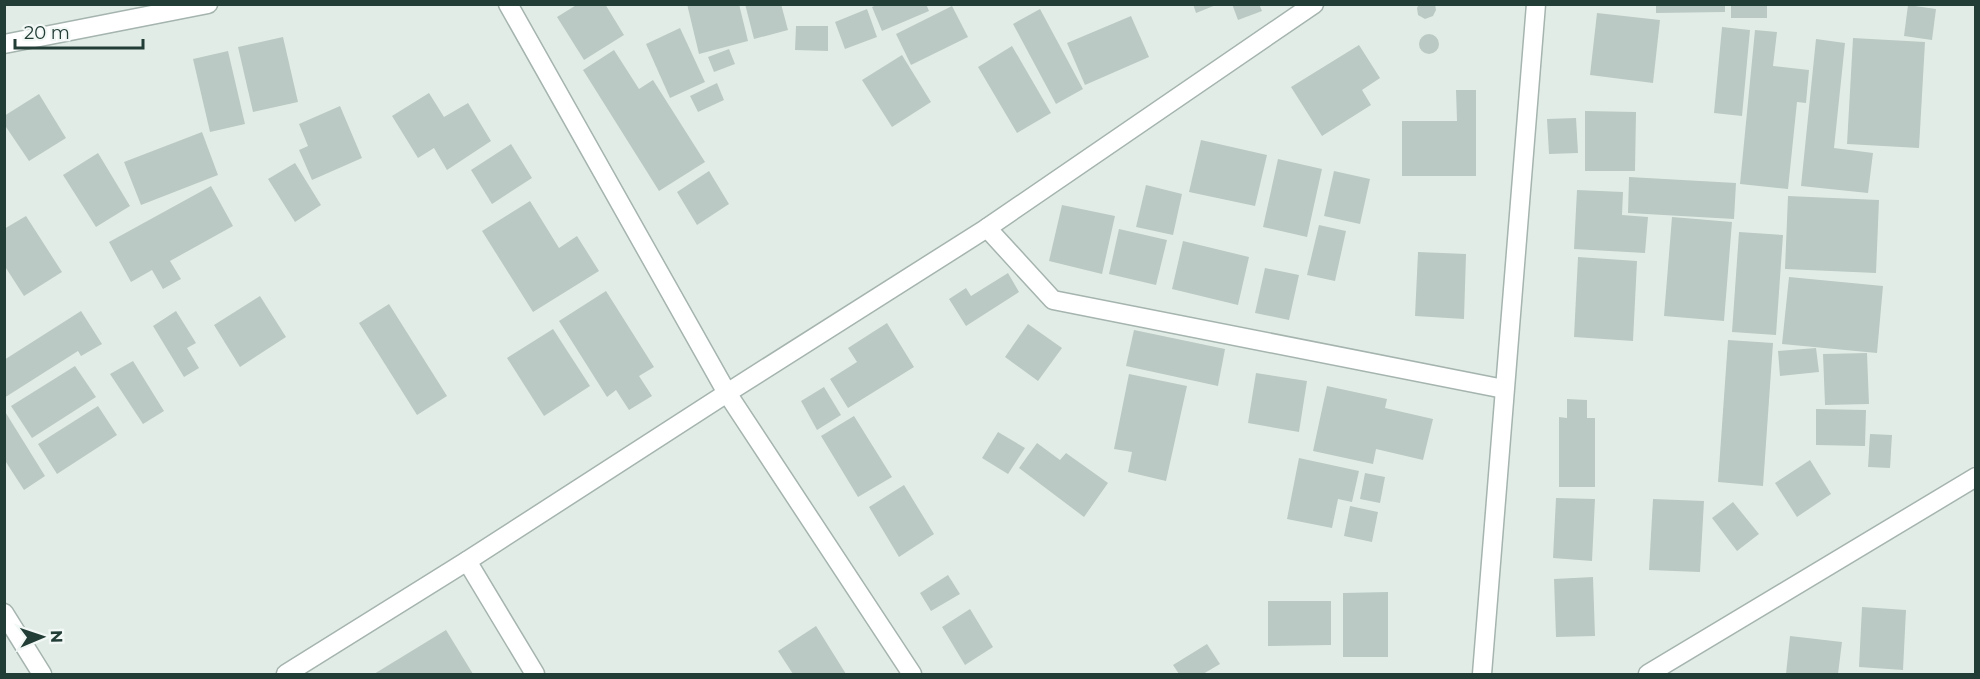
<svg xmlns="http://www.w3.org/2000/svg" width="1980" height="679" viewBox="0 0 1980 679" font-family="Montserrat,sans-serif">
<rect width="100%" height="100%" fill="#e2ece7"/>
<!-- building -->
<g fill="#bac9c3">
<polygon points="578,4 605,4 624,35 584,60 557,17"/>
<polygon points="687,4 739,4 748,41 699,54"/>
<polygon points="745,4 781,4 788,30 754,39"/>
<polygon points="878,4 926,4 929,11 882,31 872,7"/>
<polygon points="1193,4 1216,4 1216,5 1196,13"/>
<polygon points="1232,4 1259,4 1262,11 1238,20"/>
<polygon points="1419,4 1435,4 1436,10 1433,16 1425,19 1418,15 1417,8"/>
<polygon points="1656,4 1725,4 1725,12 1656,13"/>
<rect x="1731" y="4" width="36" height="14"/>
<polygon points="1908,5 1936,9 1932,40 1904,36"/>
<polygon points="952,6 968,37 911,65 896,34"/>
<polygon points="867,9 877,37 845,49 835,22"/>
<polygon points="1040,9 1083,89 1056,104 1013,24"/>
<polygon points="1597,13 1660,20 1653,83 1590,75"/>
<polygon points="1131,16 1149,57 1085,85 1067,43"/>
<polygon points="796,26 828,26 828,51 795,50"/>
<polygon points="1722,27 1750,30 1742,116 1714,113"/>
<polygon points="680,28 705,82 670,98 646,44"/>
<polygon points="1755,30 1777,32 1773,66 1809,70 1806,103 1797,102 1788,189 1740,184"/>
<circle cx="1429" cy="44" r="10"/>
<polygon points="283,37 298,102 253,112 238,47"/>
<polygon points="1853,38 1925,42 1919,148 1847,144"/>
<polygon points="1816,39 1845,43 1834,148 1873,153 1868,193 1801,186"/>
<polygon points="1359,45 1380,78 1362,90 1371,105 1322,136 1291,87"/>
<polygon points="1012,46 1051,113 1017,133 978,67"/>
<polygon points="729,49 735,64 714,72 708,57"/>
<polygon points="614,50 639,89 653,80 705,162 659,191 583,70"/>
<polygon points="228,51 245,124 210,132 193,59"/>
<polygon points="902,55 931,102 892,127 862,80"/>
<polygon points="717,83 724,100 698,112 690,96"/>
<polygon points="1456,90 1476,90 1476,176 1402,176 1402,121 1457,121"/>
<polygon points="429,93 444,117 468,103 491,141 447,170 434,148 418,158 392,116"/>
<polygon points="39,94 66,138 29,161 4,124 4,116"/>
<polygon points="340,106 362,158 312,180 299,150 308,146 299,124"/>
<polygon points="1585,111 1636,112 1635,171 1585,171"/>
<polygon points="1576,118 1578,153 1549,154 1547,119"/>
<polygon points="202,132 218,175 141,205 124,162"/>
<polygon points="1201,140 1267,155 1255,206 1189,192"/>
<polygon points="511,144 532,178 492,204 471,170"/>
<polygon points="98,153 130,206 96,227 63,175"/>
<polygon points="1278,159 1322,169 1307,237 1263,227"/>
<polygon points="295,163 321,205 295,222 268,179"/>
<polygon points="709,171 729,204 697,225 677,192"/>
<polygon points="1334,171 1370,179 1360,224 1324,216"/>
<polygon points="1629,177 1736,183 1734,219 1628,213"/>
<polygon points="1146,185 1182,194 1173,235 1136,227"/>
<polygon points="211,186 233,226 170,261 181,279 163,289 152,270 131,282 109,242"/>
<polygon points="1577,190 1623,192 1622,215 1648,217 1645,253 1574,249"/>
<polygon points="1788,196 1879,200 1876,273 1785,269"/>
<polygon points="530,201 559,248 577,236 599,271 533,312 482,231"/>
<polygon points="1062,205 1115,216 1102,274 1049,261"/>
<polygon points="26,216 62,272 24,296 4,265 4,229"/>
<polygon points="1672,217 1732,222 1724,321 1664,316"/>
<polygon points="1319,225 1346,231 1335,281 1307,275"/>
<polygon points="1119,229 1167,240 1156,285 1109,274"/>
<polygon points="1739,232 1783,235 1776,335 1732,332"/>
<polygon points="1183,241 1249,257 1238,305 1172,289"/>
<polygon points="1418,252 1466,254 1464,319 1415,316"/>
<polygon points="1578,257 1637,261 1633,341 1574,337"/>
<polygon points="1265,268 1299,275 1289,320 1255,313"/>
<polygon points="1008,273 1019,292 966,326 949,299 966,288 971,296"/>
<polygon points="1789,277 1883,286 1877,353 1782,344"/>
<polygon points="606,291 654,367 639,376 652,396 629,410 616,390 607,397 559,321"/>
<polygon points="260,296 286,337 240,367 214,325"/>
<polygon points="389,304 447,396 417,415 359,323"/>
<polygon points="81,311 102,344 81,356 78,351 4,398 4,360"/>
<polygon points="176,311 196,343 187,348 199,368 184,377 153,326"/>
<polygon points="887,323 914,367 848,408 830,379 857,362 848,348"/>
<polygon points="1028,324 1062,348 1038,381 1005,357"/>
<polygon points="553,329 590,386 544,416 507,358"/>
<polygon points="1134,330 1225,349 1218,386 1126,366"/>
<polygon points="1728,340 1773,343 1763,486 1718,482"/>
<polygon points="1816,348 1819,372 1780,376 1778,351"/>
<polygon points="1867,353 1869,404 1825,405 1823,354"/>
<polygon points="133,361 164,411 143,424 110,374"/>
<polygon points="75,366 96,397 32,438 11,406"/>
<polygon points="1256,373 1307,381 1299,432 1248,423"/>
<polygon points="1129,374 1187,386 1166,481 1128,472 1132,452 1114,449"/>
<polygon points="1327,386 1387,399 1385,408 1433,419 1423,460 1376,449 1373,464 1313,451"/>
<polygon points="824,387 841,415 817,430 801,401"/>
<polygon points="1567,399 1587,400 1587,418 1595,418 1595,487 1559,487 1559,417 1567,418"/>
<polygon points="98,406 117,435 57,474 38,444"/>
<polygon points="1816,409 1866,410 1865,446 1816,445"/>
<polygon points="4,410 45,476 24,490 4,459"/>
<polygon points="854,416 892,477 858,497 821,436"/>
<polygon points="998,432 1025,448 1008,474 982,458"/>
<polygon points="1870,434 1892,435 1890,468 1868,467"/>
<polygon points="1037,443 1060,460 1066,453 1108,483 1084,517 1019,468"/>
<polygon points="1299,458 1359,471 1352,502 1338,499 1332,528 1287,519"/>
<polygon points="1810,460 1831,494 1797,517 1775,483"/>
<polygon points="1365,473 1385,477 1380,503 1360,499"/>
<polygon points="904,485 934,534 899,557 869,507"/>
<polygon points="1556,498 1595,499 1592,561 1553,558"/>
<polygon points="1653,499 1704,501 1700,572 1649,570"/>
<polygon points="1733,502 1759,534 1737,551 1712,518"/>
<polygon points="1350,506 1378,512 1372,542 1344,536"/>
<polygon points="948,575 960,594 931,611 920,593"/>
<polygon points="1593,577 1595,636 1556,637 1554,579"/>
<polygon points="1388,592 1388,657 1343,657 1343,593"/>
<polygon points="1268,601 1331,601 1331,645 1268,646"/>
<polygon points="1862,607 1906,610 1903,670 1859,667"/>
<polygon points="970,609 993,647 965,665 942,627"/>
<polygon points="816,626 846,674 793,674 778,651"/>
<polygon points="446,630 473,674 374,674"/>
<polygon points="1790,636 1842,642 1838,674 1786,674"/>
<polygon points="1207,644 1220,664 1203,674 1179,674 1173,665"/>
</g>
<g fill="none" stroke-linecap="round" stroke-linejoin="round">
<defs>
<g id="minor">
<polyline points="508,4 727,393 912,674"/>
<polyline points="4,44 208,4"/>
<polyline points="987,228 1053,300 1504,389"/>
<polyline points="467,561 535,674"/>
<polyline points="4,613 42,674"/>
<polyline points="286,674 467,561 727,393 987,228 1314,4"/>
<polyline points="1482,674 1536,4"/>
<polyline points="1648,674 1976,477"/>
</g>
</defs>
<!-- minor casing -->
<use href="#minor" stroke="#a5b4ae" stroke-width="21"/>
<!-- minor -->
<use href="#minor" stroke="#fff" stroke-width="18"/>
</g>
<!-- border -->
<rect width="1980" height="679" fill="none" stroke="#223c36" stroke-width="12"/>
<!-- north arrow -->
<g transform="translate(42 637) rotate(88)" stroke="#f2f8f5" stroke-width="4.5" paint-order="stroke">
<path d="M0-4.5L10 22L0 15L-10 22Z" fill="#223c36"/>
<text y="-9" font-size="16" font-weight="bold" text-anchor="middle" fill="#223c36">N</text>
</g>
<!-- scale -->
<path d="M15 39v9h128v-9" fill="none" stroke="#223c36" stroke-width="3"/>
<text x="24" y="39" font-size="18" fill="#223c36" stroke="#f2f8f5" stroke-width="4.5" paint-order="stroke">20 m</text>
</svg>
